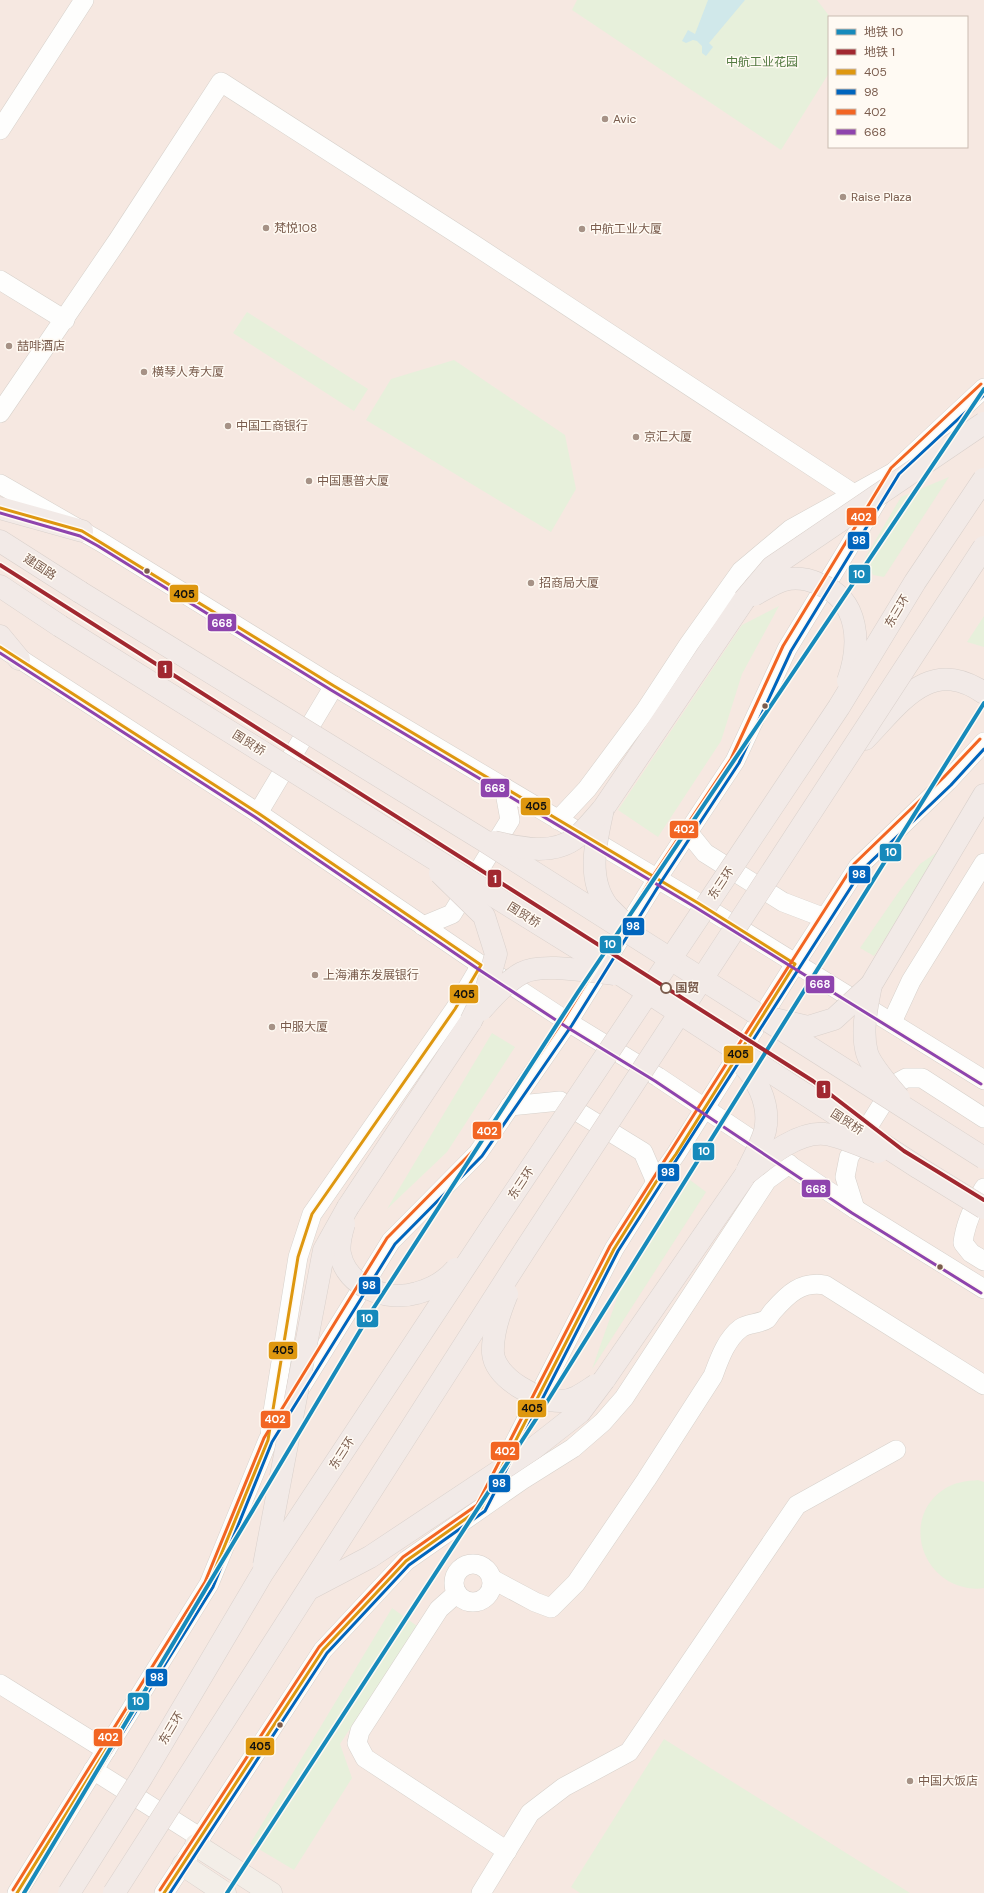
<svg xmlns="http://www.w3.org/2000/svg" width="984" height="1893" viewBox="0 0 984 1893" font-family="'DM Sans','Noto Sans SC',sans-serif">
<rect width="100%" height="100%" fill="#f9f5f0"/>
<!-- commercial -->
<path fill="#f6e8e1" fill-rule="evenodd" d="M0,0H984V1893H0ZM829,17H967V147H829Z"/>
<!-- green -->
<g fill="#e7f0db">
<polygon points="577,0 817,0 830,17 829,73 781,150 572,10"/>
<polygon points="247,312 368,389 354,411 233,333"/>
<polygon points="454,360 565,435 576,489 551,532 366,420 391,379"/>
<polygon points="949,477 884,577 873,575 865,558 901,497"/>
<polygon points="779,606 742,674 721,741 658,837 618,810 742,625"/>
<polygon points="984,616 984,647 967,642"/>
<polygon points="943,848 874,956 860,948 898,893 920,864"/>
<polygon points="492,1033 515,1047 447,1152 387,1209"/>
<polygon points="690,1180 706,1192 592,1369 621,1287"/>
<path d="M978,1480L984,1482V1588C976,1590 965,1588 957,1585C917,1570 906,1515 943,1490C954,1482 966,1481 978,1480Z"/>
<polygon points="392,1608 417,1626 340,1744 352,1778 294,1870 250,1844"/>
<polygon points="664,1739 910,1893 580,1893 571,1887"/>
</g>
<!-- water -->
<polygon fill="#d0e8ea" points="708,0 745,0 709,43 713,47 706,56 702,53 702,46 697,41 693,40 686,43 682,41 688,30 695,34"/>
<g fill="none" stroke-linecap="round" stroke-linejoin="round">
<defs>
<g id="minor">
<polyline points="0,130 84,0"/>
<polyline points="0,280 65,320"/>
<polyline points="0,413 118,240 221,82 473,244 854,494"/>
<polyline points="0,484 101,542 334,686 698,903 984,1080"/>
<polyline points="6,650 258,813 481,965 568,1022 658,1077 855,1209 984,1289"/>
<polyline points="258,813 334,686"/>
<polyline points="558,820 587,789 645,711 689,644 741,571 791,529 894,472"/>
<polyline points="688,832 705,853 783,902 825,918"/>
<polyline points="423,926 452,914 510,820 504,787"/>
<polyline points="892,1022 911,981 984,863"/>
<polyline points="510,1106 560,1101 643,1152 656,1182"/>
<path d="M984,1188C974,1205 965,1223 963,1243L971,1253L984,1261"/>
<polyline points="855,1209 845,1177 849,1157 895,1084 906,1078 922,1078 984,1118"/>
<polyline points="270,1430 298,1257 312,1214 455,1009 481,965"/>
<polyline points="499,1473 614,1249 656,1182 676,1154 795,964 858,867 948,781 984,742"/>
<circle cx="473" cy="1583" r="19"/>
<path d="M492,1579L535,1602L551,1608L576,1583L646,1480L713,1376C719,1360 726,1339 741,1328C748,1323 760,1324 767,1319C769,1317 771,1313 773,1311C788,1294 801,1281 825,1285L984,1385"/>
<polyline points="457,1593 439,1609 360,1731 357,1743 365,1758 507,1851"/>
<polyline points="0,1684 106,1750"/>
<polyline points="93,1770 201,1838"/>
<polyline points="17,1893 209,1584 268,1440 391,1241 478,1153 568,1022 657,879 735,761 787,649 895,471 984,388"/>
<polyline points="164,1893 323,1650 406,1561 522,1480 573,1448 603,1422 624,1398 767,1180 789,1164"/>
<polyline points="481,1893 530,1813 564,1787 629,1752 797,1505 896,1450"/>
</g>
<g id="major">
<polyline points="196,1845 271,1893"/>
<polyline points="183,1865 225,1893"/>
</g>
<g id="highway">
<polyline points="0,508 82,531"/>
<polyline points="0,541 80,592"/>
<polyline points="0,586 60,626"/>
<polyline points="0,636 19,659"/>
<path d="M865,739C901,702 930,656 984,693"/>
<polyline points="603,809 744,600"/>
<polyline points="871,985 984,795"/>
<polyline points="348,1207 471,1021"/>
<polyline points="604,1380 746,1174"/>
</g>
</defs>
<!-- minor casing -->
<use href="#minor" stroke="#d7d1cb" stroke-width="20"/>
<!-- major casing -->
<use href="#major" stroke="#dad1cc" stroke-width="23"/>
<!-- highway casing -->
<use href="#highway" stroke="#dad1cc" stroke-width="23"/>
<!-- minor -->
<use href="#minor" stroke="#fefefd" stroke-width="19"/>
<!-- major -->
<use href="#major" stroke="#f3eee8" stroke-width="22"/>
<!-- highway -->
<use href="#highway" stroke="#f2eae7" stroke-width="22"/>
<defs>
<g id="highway-bridge">
<polyline points="80,592 483,840 984,1158"/>
<path d="M754,595C763,590 774,583 784,580C796,577 808,579 819,584C860,600 861,644 848,681"/>
<polyline points="744,600 772,567 984,423"/>
<polyline points="60,626 621,975 919,1168 984,1208"/>
<path d="M603,809C596,841 586,879 608,907C613,912 618,917 623,922"/>
<path d="M494,842C519,848 554,856 577,837C586,829 594,819 602,810"/>
<polyline points="440,873 484,916 496,954 486,990 471,1021"/>
<path d="M871,985C867,1006 861,1031 867,1053C870,1064 891,1089 899,1098"/>
<path d="M481,1010C493,997 507,981 522,973C542,962 591,972 614,974"/>
<polyline points="774,1019 808,1027 834,1019 871,985"/>
<path d="M736,1057C756,1076 771,1103 765,1131C761,1145 753,1159 747,1171"/>
<path d="M746,1174C766,1158 797,1131 825,1134C837,1135 865,1147 878,1152"/>
<path d="M344,1224C341,1234 338,1244 340,1254C347,1287 387,1302 417,1293C432,1289 446,1281 456,1269"/>
<path d="M507,1294C500,1311 492,1334 493,1353C495,1378 538,1402 561,1401C574,1401 585,1392 596,1385"/>
<polyline points="264,1565 324,1250 348,1207"/>
<polyline points="309,1589 370,1557 534,1448 580,1412 604,1380"/>
<polyline points="69,1893 142,1777 262,1574 490,1229 839,707 915,582 984,479"/>
<polyline points="114,1893 525,1250 984,547"/>
</g>
</defs>
<!-- highway-bridge casing -->
<use href="#highway-bridge" stroke="#dad1cc" stroke-width="23" stroke-linecap="butt"/>
<!-- highway-bridge -->
<use href="#highway-bridge" stroke="#f2eae7" stroke-width="22"/>
<defs>
<g id="bus-1">
<polyline points="0,508 82,531 334,686 698,903 795,964 676,1154 656,1182 614,1249 481,1508 406,1561 323,1650 164,1893"/>
<polyline points="0,647 258,813 481,965 455,1009 312,1214 298,1257 268,1440 209,1584 17,1893"/>
</g>
<g id="bus-2">
<polyline points="23,1893 213,1587 272,1442 395,1244 482,1156 572,1025 661,882 739,763 791,651 899,474 984,395"/>
<polyline points="170,1893 327,1653 409,1565 485,1511 618,1251 862,870 951,785 984,749"/>
</g>
<g id="bus-3">
<polyline points="13,1890 205,1582 264,1438 387,1238 474,1150 564,1019 653,876 731,759 783,646 891,468 981,384"/>
<polyline points="160,1890 319,1647 403,1557 477,1505 610,1246 854,864 944,777 980,739"/>
</g>
<g id="bus-4">
<polyline points="0,513 80,536 98,546 331,690 695,907 981,1084"/>
<polyline points="0,653 255,817 478,969 565,1026 655,1081 852,1213 981,1293"/>
</g>
</defs>
<!-- bus-1 casing -->
<use href="#bus-1" stroke="#fffaf3" stroke-width="6"/>
<!-- bus-2 casing -->
<use href="#bus-2" stroke="#fffaf3" stroke-width="6"/>
<!-- bus-3 casing -->
<use href="#bus-3" stroke="#fffaf3" stroke-width="6"/>
<!-- bus-4 casing -->
<use href="#bus-4" stroke="#fffaf3" stroke-width="6"/>
<!-- bus-1 -->
<use href="#bus-1" stroke="#de970f" stroke-width="3"/>
<!-- bus-2 -->
<use href="#bus-2" stroke="#0065bd" stroke-width="3"/>
<!-- bus-3 -->
<use href="#bus-3" stroke="#f26522" stroke-width="3"/>
<!-- bus-4 -->
<use href="#bus-4" stroke="#8e44ad" stroke-width="3"/>
<defs>
<g id="metro-1">
<polyline points="24,1893 373,1309 578,992 984,389"/>
<polyline points="227,1893 540,1413 984,703"/>
</g>
<polyline id="metro-2" points="0,565 813,1081 904,1151 984,1200"/>
</defs>
<!-- metro-1 casing -->
<use href="#metro-1" stroke="#fffaf3" stroke-width="7"/>
<!-- metro-2 casing -->
<use href="#metro-2" stroke="#fffaf3" stroke-width="7"/>
<!-- metro-1 -->
<use href="#metro-1" stroke="#178abb" stroke-width="4"/>
<!-- metro-2 -->
<use href="#metro-2" stroke="#a12830" stroke-width="4"/>
</g>
<!-- markers -->
<g fill="#a69286" stroke="#fffaf3" stroke-width="1.5">
<circle cx="605" cy="119" r="4"/>
<circle cx="843" cy="197" r="4"/>
<circle cx="266" cy="228" r="4"/>
<circle cx="582" cy="229" r="4"/>
<circle cx="9" cy="346" r="4"/>
<circle cx="144" cy="372" r="4"/>
<circle cx="228" cy="426" r="4"/>
<circle cx="636" cy="437" r="4"/>
<circle cx="309" cy="481" r="4"/>
<circle cx="531" cy="583" r="4"/>
<circle cx="315" cy="975" r="4"/>
<circle cx="272" cy="1027" r="4"/>
<circle cx="910" cy="1781" r="4"/>
</g>
<g fill="#7a5c4d" stroke="#fffaf3" stroke-width="1.5">
<circle cx="147" cy="571" r="3.5"/>
<circle cx="765" cy="706" r="3.5"/>
<circle cx="940" cy="1267" r="3.5"/>
<circle cx="280" cy="1725" r="3.5"/>
</g>
<circle fill="#fffaf3" stroke="#7a5c4d" stroke-width="2" cx="666" cy="988" r="5"/>
<g text-anchor="middle" stroke-width="3" stroke-linejoin="round" paint-order="stroke">
<!-- park labels -->
<g font-size="12" fill="#537a41" stroke="#fffaf3">
<text x="762" y="66">中航工业花园</text>
</g>
<!-- poi labels -->
<g font-size="12" fill="#7a5c4d" stroke="#fffaf3" text-anchor="start">
<text x="613" y="123">Avic</text>
<text x="851" y="201">Raise Plaza</text>
<text x="274" y="232">梵悦108</text>
<text x="590" y="233">中航工业大厦</text>
<text x="17" y="350">喆啡酒店</text>
<text x="152" y="376">横琴人寿大厦</text>
<text x="236" y="430">中国工商银行</text>
<text x="644" y="441">京汇大厦</text>
<text x="317" y="485">中国惠普大厦</text>
<text x="539" y="587">招商局大厦</text>
<text x="323" y="979">上海浦东发展银行</text>
<text x="280" y="1031">中服大厦</text>
<text x="918" y="1785">中国大饭店</text>
</g>
<!-- street labels -->
<g font-size="12" fill="#7a5c4d" stroke="#fffaf3">
<text transform="translate(40 567) rotate(33)" y="4">建国路</text>
<text transform="translate(897 611) rotate(-59)" y="4">东三环</text>
<text transform="translate(249 743) rotate(32)" y="4">国贸桥</text>
<text transform="translate(721 883) rotate(-56)" y="4">东三环</text>
<text transform="translate(524 915) rotate(32)" y="4">国贸桥</text>
<text transform="translate(847 1122) rotate(33)" y="4">国贸桥</text>
<text transform="translate(521 1183) rotate(-56)" y="4">东三环</text>
<text transform="translate(342 1453) rotate(-57)" y="4">东三环</text>
<text transform="translate(171 1728) rotate(-59)" y="4">东三环</text>
</g>
<!-- stop labels -->
<g font-size="12" font-weight="bold" fill="#7a5c4d" stroke="#fffaf3" text-anchor="start">
<text x="675" y="992">国贸</text>
</g>
</g>
<g stroke="#fffaf3" stroke-width="1.5">
<rect x="846" y="507" width="31" height="19" rx="4" fill="#f26522"/>
<rect x="847" y="531" width="23" height="19" rx="4" fill="#0065bd"/>
<rect x="848" y="564" width="23" height="20" rx="4" fill="#178abb"/>
<rect x="169" y="584" width="30" height="19" rx="4" fill="#de970f"/>
<rect x="207" y="613" width="30" height="19" rx="4" fill="#8e44ad"/>
<rect x="157" y="660" width="16" height="19" rx="4" fill="#a12830"/>
<rect x="480" y="778" width="30" height="20" rx="4" fill="#8e44ad"/>
<rect x="520" y="797" width="31" height="19" rx="4" fill="#de970f"/>
<rect x="669" y="820" width="30" height="19" rx="4" fill="#f26522"/>
<rect x="879" y="843" width="23" height="19" rx="4" fill="#178abb"/>
<rect x="848" y="865" width="23" height="19" rx="4" fill="#0065bd"/>
<rect x="487" y="869" width="15" height="19" rx="4" fill="#a12830"/>
<rect x="622" y="917" width="23" height="19" rx="4" fill="#0065bd"/>
<rect x="599" y="935" width="23" height="19" rx="4" fill="#178abb"/>
<rect x="805" y="975" width="30" height="19" rx="4" fill="#8e44ad"/>
<rect x="449" y="984" width="30" height="20" rx="4" fill="#de970f"/>
<rect x="723" y="1045" width="31" height="19" rx="4" fill="#de970f"/>
<rect x="816" y="1080" width="15" height="19" rx="4" fill="#a12830"/>
<rect x="472" y="1121" width="30" height="19" rx="4" fill="#f26522"/>
<rect x="692" y="1142" width="23" height="19" rx="4" fill="#178abb"/>
<rect x="657" y="1163" width="23" height="19" rx="4" fill="#0065bd"/>
<rect x="801" y="1179" width="30" height="19" rx="4" fill="#8e44ad"/>
<rect x="358" y="1276" width="23" height="19" rx="4" fill="#0065bd"/>
<rect x="356" y="1309" width="23" height="19" rx="4" fill="#178abb"/>
<rect x="268" y="1341" width="30" height="19" rx="4" fill="#de970f"/>
<rect x="517" y="1399" width="30" height="19" rx="4" fill="#de970f"/>
<rect x="260" y="1410" width="31" height="19" rx="4" fill="#f26522"/>
<rect x="490" y="1441" width="30" height="20" rx="4" fill="#f26522"/>
<rect x="488" y="1474" width="23" height="19" rx="4" fill="#0065bd"/>
<rect x="145" y="1668" width="23" height="19" rx="4" fill="#0065bd"/>
<rect x="127" y="1692" width="23" height="19" rx="4" fill="#178abb"/>
<rect x="93" y="1728" width="30" height="19" rx="4" fill="#f26522"/>
<rect x="245" y="1737" width="30" height="19" rx="4" fill="#de970f"/>
</g>
<g font-size="11" text-anchor="middle" font-weight="bold" fill="#fff">
<text x="861" y="521">402</text>
<text x="859" y="544">98</text>
<text x="859" y="578">10</text>
<text x="222" y="627">668</text>
<text x="165" y="673">1</text>
<text x="495" y="792">668</text>
<text x="684" y="833">402</text>
<text x="891" y="856">10</text>
<text x="859" y="878">98</text>
<text x="495" y="883">1</text>
<text x="633" y="930">98</text>
<text x="610" y="948">10</text>
<text x="820" y="988">668</text>
<text x="824" y="1093">1</text>
<text x="487" y="1135">402</text>
<text x="704" y="1155">10</text>
<text x="668" y="1176">98</text>
<text x="816" y="1193">668</text>
<text x="369" y="1289">98</text>
<text x="367" y="1322">10</text>
<text x="275" y="1423">402</text>
<text x="505" y="1455">402</text>
<text x="499" y="1487">98</text>
<text x="157" y="1681">98</text>
<text x="138" y="1705">10</text>
<text x="108" y="1741">402</text>
</g>
<g font-size="11" text-anchor="middle" font-weight="bold" fill="#111">
<text x="184" y="598">405</text>
<text x="536" y="810">405</text>
<text x="464" y="998">405</text>
<text x="738" y="1058">405</text>
<text x="283" y="1354">405</text>
<text x="532" y="1412">405</text>
<text x="260" y="1750">405</text>
</g>
<!-- legend -->
<rect x="828" y="16" width="140" height="132" fill="#fffaf3" stroke="#cabbb1"/>
<rect x="836" y="29" width="20" height="6" fill="#178abb" stroke="#cabbb1"/>
<text x="864" y="36" font-size="12" fill="#7a5c4d">地铁 10</text>
<rect x="836" y="49" width="20" height="6" fill="#a12830" stroke="#cabbb1"/>
<text x="864" y="56" font-size="12" fill="#7a5c4d">地铁 1</text>
<rect x="836" y="69" width="20" height="6" fill="#de970f" stroke="#cabbb1"/>
<text x="864" y="76" font-size="12" fill="#7a5c4d">405</text>
<rect x="836" y="89" width="20" height="6" fill="#0065bd" stroke="#cabbb1"/>
<text x="864" y="96" font-size="12" fill="#7a5c4d">98</text>
<rect x="836" y="109" width="20" height="6" fill="#f26522" stroke="#cabbb1"/>
<text x="864" y="116" font-size="12" fill="#7a5c4d">402</text>
<rect x="836" y="129" width="20" height="6" fill="#8e44ad" stroke="#cabbb1"/>
<text x="864" y="136" font-size="12" fill="#7a5c4d">668</text>
</svg>
